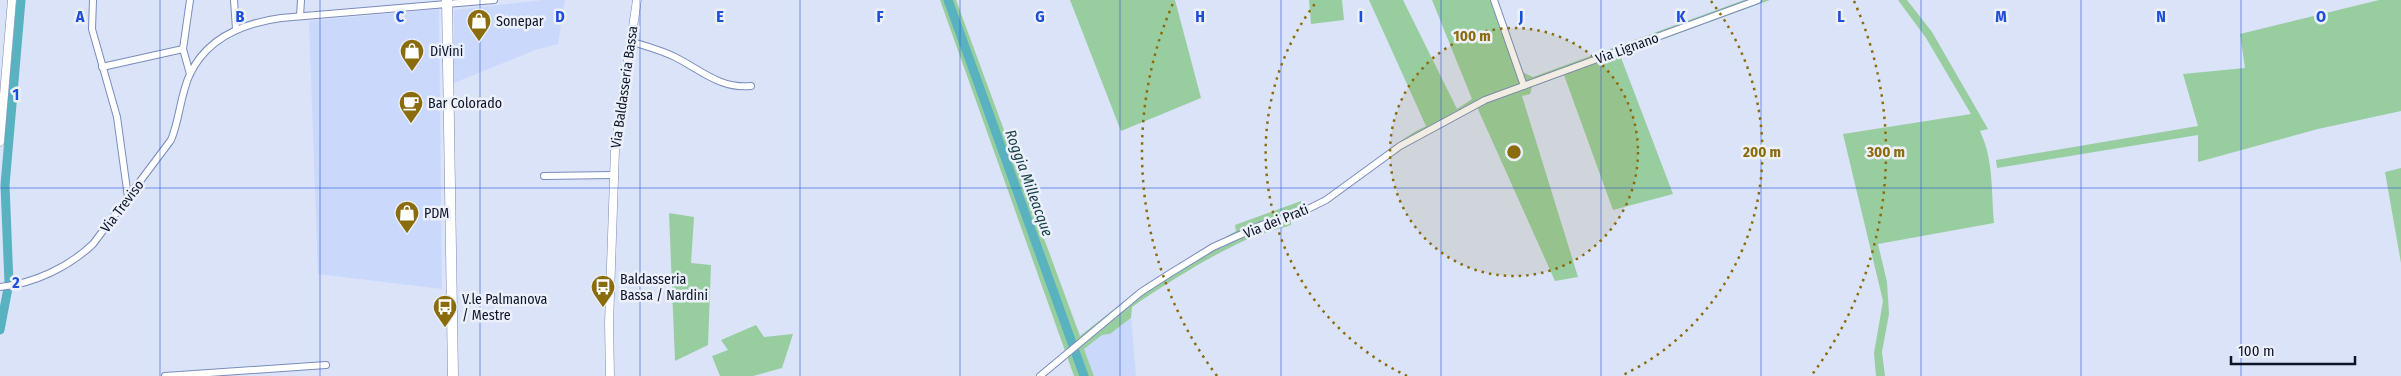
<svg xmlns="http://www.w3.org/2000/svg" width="2401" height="376" viewBox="0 0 2401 376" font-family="'Fira Sans Condensed',sans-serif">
<rect width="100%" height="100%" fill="#dae3f8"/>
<!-- built -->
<g fill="#cad8fc">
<polygon points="543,0 565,0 558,44 535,50 454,83 454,10"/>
<polygon points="439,9 442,289 318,274 309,21"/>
<polygon points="1131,318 1136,376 1094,376 1084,349 1102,335 1110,334"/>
</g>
<!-- green -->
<g fill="#98ce9f">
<path d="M940,0H956L1080,336L1146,284L1236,231L1235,225L1301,201L1302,208C1318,200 1335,192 1349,181C1375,162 1397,140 1426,126L1369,0H1403L1457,109L1472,99L1432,0H1497L1522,72L1533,77L1744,0H1770L1620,55L1673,194L1613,210L1564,75L1532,87L1530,94L1522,96L1578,277L1555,281L1477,107C1450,122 1419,136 1393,153C1356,179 1336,202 1291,220V225C1278,230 1263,232 1250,238C1208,257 1170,281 1132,307L1131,318L1110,334L1102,335L1084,349L1094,376H1074Z"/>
<polygon points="1070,0 1175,0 1201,98 1121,131"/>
<polygon points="1309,0 1342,0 1344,20 1311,24"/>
<path d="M1898,0H1907L1932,32L1988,129L1980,131C1994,161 1991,191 1994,223L1878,244L1887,282L1889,314L1882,352L1885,376H1876L1874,353L1883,301L1843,134L1971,114L1926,38Z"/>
<polygon points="2379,0 2401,0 2401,111 2318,129 2198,162 2198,135 1997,168 1996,160 2198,126 2183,74 2245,68 2240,34"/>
<polygon points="2401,168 2401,263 2385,172"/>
<polygon points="669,213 694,217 691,263 711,265 708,345 675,361"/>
<polygon points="756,325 764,337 793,334 782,368 753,376 720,376 712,356 728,350 721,340"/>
</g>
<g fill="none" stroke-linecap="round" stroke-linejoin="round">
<!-- canal -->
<g stroke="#59b2c0" stroke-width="9">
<polyline points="948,0 1084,376"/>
<polyline points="0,330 9,283 5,185 21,0"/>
</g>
<defs>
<g id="minor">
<polyline points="93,0 92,29 117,117 128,197"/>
<polyline points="234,0 236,29"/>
<polyline points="1494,0 1524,86"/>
<polyline points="300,16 301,0"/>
<path d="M630,41C645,46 661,50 675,57C701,70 720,89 751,86"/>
<polyline points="102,67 183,49"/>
<polyline points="190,74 183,49 190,0"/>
<polyline points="544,176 613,175"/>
<path d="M0,287C33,284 69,267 93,244L171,140C180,119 180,95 190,74C207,38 244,23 281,18L494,0"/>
<polyline points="165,376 326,365"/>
<polyline points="1040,376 1141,292 1169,274 1213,247 1262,225 1296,215 1326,200 1400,146 1485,100 1758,0"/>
</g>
<g id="tertiary">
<polyline points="0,142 12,0"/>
<polyline points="610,376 609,324 615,149 637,0"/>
</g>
<polyline id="primary" points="447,0 453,376"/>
</defs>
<!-- minor casing -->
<use href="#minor" stroke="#7a8cbd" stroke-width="8"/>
<!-- tertiary casing -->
<use href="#tertiary" stroke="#7a8cbd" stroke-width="9"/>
<!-- primary casing -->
<use href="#primary" stroke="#7a8cbd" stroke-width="11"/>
<!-- minor -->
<use href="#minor" stroke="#fff" stroke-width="6"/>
<!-- tertiary -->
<use href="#tertiary" stroke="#fff" stroke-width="8"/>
<!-- primary -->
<use href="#primary" stroke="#fff" stroke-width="10"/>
</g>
<!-- grid -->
<path fill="none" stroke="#1d4ed8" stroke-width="1" stroke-opacity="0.55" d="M160,0V376M320,0V376M480,0V376M640,0V376M800,0V376M960,0V376M1120,0V376M1281,0V376M1441,0V376M1601,0V376M1761,0V376M1921,0V376M2081,0V376M2241,0V376M0,188H2401"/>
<!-- distance rings -->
<circle cx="1514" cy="152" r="124" fill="#8b6c0d" fill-opacity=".12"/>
<g fill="none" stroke="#8b6c0d" stroke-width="2.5" stroke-dasharray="2.5 5">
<circle cx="1514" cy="152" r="124"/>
<path d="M1407 376A248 248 0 0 1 1317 1M1711 1A248 248 0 0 1 1621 376"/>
<path d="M1217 376A372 372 0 0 1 1174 1M1854 1A372 372 0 0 1 1811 376"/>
</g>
<!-- icons -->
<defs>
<symbol id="shop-pin" viewBox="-11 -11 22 30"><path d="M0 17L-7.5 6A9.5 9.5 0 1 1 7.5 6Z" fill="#8b6c0d" stroke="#ebf0fb"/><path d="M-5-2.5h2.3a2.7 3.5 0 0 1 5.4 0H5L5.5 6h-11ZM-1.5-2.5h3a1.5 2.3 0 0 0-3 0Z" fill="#fff"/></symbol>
<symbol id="cafe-pin" viewBox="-11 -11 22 30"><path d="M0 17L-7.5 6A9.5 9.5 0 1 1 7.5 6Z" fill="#8b6c0d" stroke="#ebf0fb"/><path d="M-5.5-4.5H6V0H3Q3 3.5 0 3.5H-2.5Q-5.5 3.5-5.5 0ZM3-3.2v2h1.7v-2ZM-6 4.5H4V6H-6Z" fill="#fff"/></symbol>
<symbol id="bus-pin" viewBox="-11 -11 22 30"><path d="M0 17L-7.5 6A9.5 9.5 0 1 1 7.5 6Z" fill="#8b6c0d" stroke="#ebf0fb"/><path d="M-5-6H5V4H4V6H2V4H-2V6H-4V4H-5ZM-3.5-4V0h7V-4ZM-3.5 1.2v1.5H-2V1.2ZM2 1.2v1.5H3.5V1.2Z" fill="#fff"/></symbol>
</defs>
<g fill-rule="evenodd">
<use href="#shop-pin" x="465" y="7" width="28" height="38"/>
<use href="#shop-pin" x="398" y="37" width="28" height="38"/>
<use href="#cafe-pin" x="397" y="89" width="28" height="38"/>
<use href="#shop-pin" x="393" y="199" width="28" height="38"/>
<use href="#bus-pin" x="589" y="273" width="28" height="38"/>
<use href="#bus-pin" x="431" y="293" width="28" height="38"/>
</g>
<g text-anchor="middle" stroke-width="5" stroke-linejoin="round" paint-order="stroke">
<!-- poi labels -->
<g font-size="14" fill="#0d1426" stroke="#ebf0fb" text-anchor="start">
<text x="496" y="26">Sonepar</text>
<text x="430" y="56">DiVini</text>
<text x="428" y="108">Bar Colorado</text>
<text x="424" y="218">PDM</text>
<text x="620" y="284">Baldasseria<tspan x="620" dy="16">Bassa / Nardini</tspan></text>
<text x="462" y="304">V.le Palmanova<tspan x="462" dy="16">/ Mestre</tspan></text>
</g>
<!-- street labels -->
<g font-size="14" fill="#0d1426" stroke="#ebf0fb">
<text transform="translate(1627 48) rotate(-20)" y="5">Via Lignano</text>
<text transform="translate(624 87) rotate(-82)" y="5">Via Baldasseria Bassa</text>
<text transform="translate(122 206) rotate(-53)" y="5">Via Treviso</text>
<text transform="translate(1276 221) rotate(-22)" y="5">Via dei Prati</text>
</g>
<!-- water labels -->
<g font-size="15" font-style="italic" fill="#174047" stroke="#ebf0fb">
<text transform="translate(1029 183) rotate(70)" y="5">Roggia Milleacque</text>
</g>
</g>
<g font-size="16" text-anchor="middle" font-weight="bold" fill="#1d4ed8" stroke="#ebf0fb" stroke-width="5" stroke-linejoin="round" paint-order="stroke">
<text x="80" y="22">A</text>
<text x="240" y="22">B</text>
<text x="400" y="22">C</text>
<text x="560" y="22">D</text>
<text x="720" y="22">E</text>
<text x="880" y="22">F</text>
<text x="1040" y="22">G</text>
<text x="1200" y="22">H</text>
<text x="1361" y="22">I</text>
<text x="1521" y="22">J</text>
<text x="1681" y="22">K</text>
<text x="1841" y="22">L</text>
<text x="2001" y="22">M</text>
<text x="2161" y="22">N</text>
<text x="2321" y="22">O</text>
<text x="16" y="100">1</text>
<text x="16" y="288">2</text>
</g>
<circle cx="1514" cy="152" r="8" fill="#8b6c0d" stroke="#ebf0fb" stroke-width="2.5"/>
<g font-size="15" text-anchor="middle" font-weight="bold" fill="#8b6c0d" stroke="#ebf0fb" stroke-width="5" stroke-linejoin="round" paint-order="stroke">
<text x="1472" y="41">100 m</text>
<text x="1762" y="157">200 m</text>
<text x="1886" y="157">300 m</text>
</g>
<!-- scale -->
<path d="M2231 356v8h124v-8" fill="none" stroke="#0d1426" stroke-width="2.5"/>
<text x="2238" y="356" font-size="15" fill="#0d1426" stroke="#ebf0fb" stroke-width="4" paint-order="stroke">100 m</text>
</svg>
